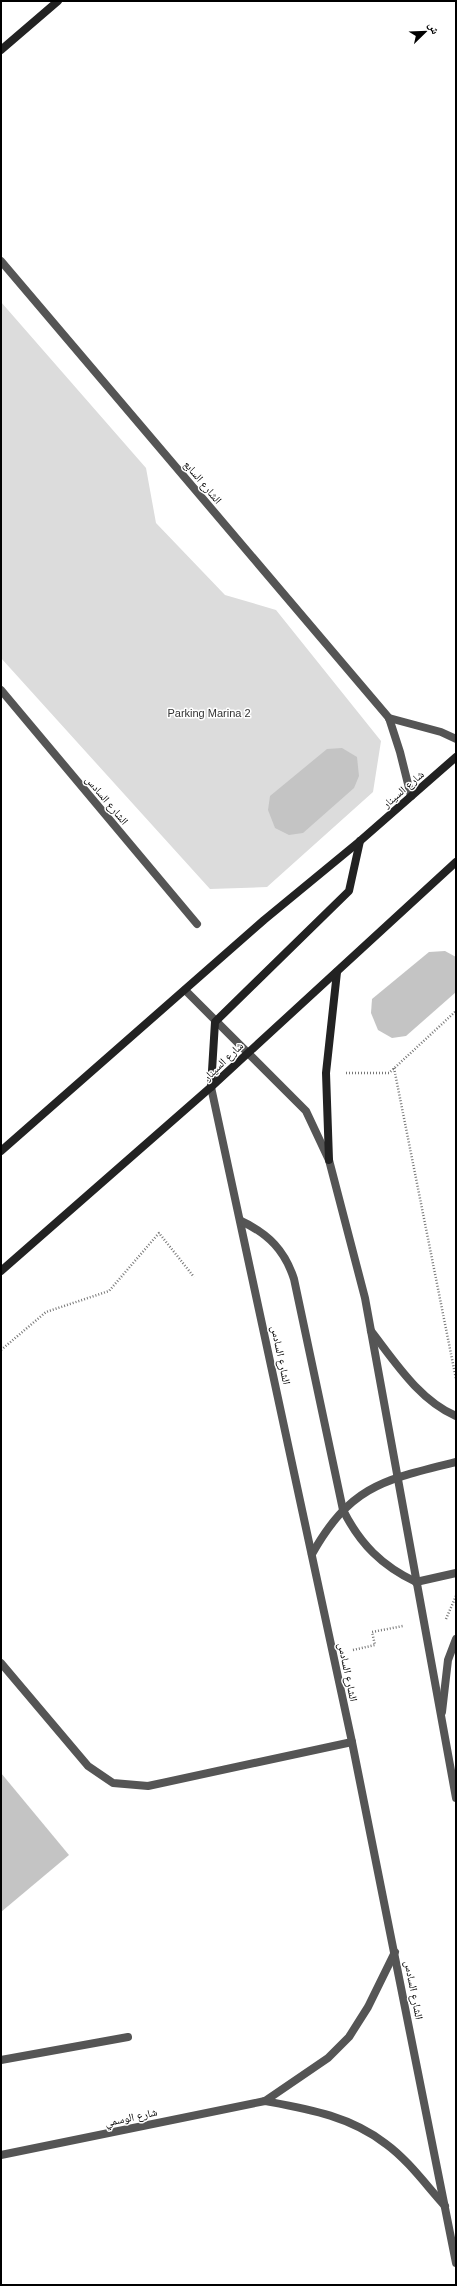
<svg xmlns="http://www.w3.org/2000/svg" width="457" height="2286" viewBox="0 0 457 2286" font-family="Helvetica,'Noto Naskh Arabic',sans-serif">
<rect width="100%" height="100%" fill="#fff"/>
<!-- green -->
<polygon fill="#dcdcdc" points="1,302 146,468 156,523 225,595 276,610 381,741 373,792 267,887 210,889 1,658"/>
<!-- building -->
<g fill="#c4c4c4">
<polygon points="342,748 357,757 359,776 354,788 303,833 289,835 275,828 268,810 270,796 327,749"/>
<polygon points="445,951 456,957 456,992 406,1036 392,1038 378,1030 371,1013 372,999 429,952"/>
<polygon points="1,1773 69,1855 1,1912"/>
</g>
<g fill="none" stroke-linecap="round" stroke-linejoin="round">
<!-- path -->
<g stroke="#777" stroke-width="2.5" stroke-dasharray="1 2" stroke-linecap="butt">
<polyline points="394,1068 456,1379"/>
<polyline points="346,1073 389,1073 456,1011"/>
<polyline points="1,1350 46,1312 109,1291 159,1233 194,1277"/>
<polyline points="446,1619 456,1596"/>
<polyline points="353,1650 375,1645 372,1632 403,1626"/>
</g>
<!-- lane -->
<g stroke="#555" stroke-width="8">
<polyline points="1,1663 88,1766 113,1783 148,1786 352,1742"/>
<polyline points="1,2060 128,2037"/>
</g>
<!-- street -->
<g stroke="#555" stroke-width="8">
<polyline points="1,261 389,718 400,752 411,796"/>
<polyline points="1,690 197,924"/>
<polyline points="389,718 441,732 456,739"/>
<polyline points="185,990 306,1111 329,1160 365,1298 456,1798"/>
<polyline points="211,1087 352,1742 456,2263"/>
<path d="M241,1221C269,1234 285,1251 294,1279L343,1510C360,1544 382,1566 416,1582"/>
<path d="M371,1331C395,1362 419,1400 456,1416"/>
<path d="M312,1554C351,1485 384,1480 456,1462"/>
<polyline points="416,1582 456,1573"/>
<polyline points="442,1712 448,1660 456,1639"/>
<path d="M265,2101C308,2109 350,2116 386,2144C408,2160 426,2185 445,2206"/>
<polyline points="1,2155 265,2101 328,2058 349,2037 368,2007 395,1952"/>
</g>
<!-- secondary -->
<g stroke="#222" stroke-width="8">
<polyline points="1,50 58,1"/>
<polyline points="211,1087 215,1022 349,891 360,841"/>
<polyline points="1,1151 264,920 360,841 456,757"/>
<polyline points="329,1160 326,1073 337,972"/>
<polyline points="1,1271 211,1087 456,862"/>
</g>
</g>
<g text-anchor="middle" stroke-width="3" stroke-linejoin="round" paint-order="stroke">
<!-- street labels -->
<g font-size="11" fill="#000" stroke="#fff">
<text transform="translate(203 482) rotate(50)" y="4">الشارع السابع</text>
<text transform="translate(403 789) rotate(-41)" y="4">شارع السينار</text>
<text transform="translate(107 800) rotate(50)" y="4">الشارع السادس</text>
<text transform="translate(223 1061) rotate(-44)" y="4">شارع السينار</text>
<text transform="translate(281 1355) rotate(78)" y="4">الشارع السادس</text>
<text transform="translate(348 1672) rotate(78)" y="4">الشارع السادس</text>
<text transform="translate(414 1990) rotate(79)" y="4">الشارع السادس</text>
<text transform="translate(131 2117) rotate(-12)" y="4">شارع الوسمي</text>
</g>
<!-- park labels -->
<g font-size="11" fill="#333" stroke="#fff">
<text x="209" y="717">Parking Marina 2</text>
</g>
</g>
<!-- border -->
<rect width="457" height="2286" fill="none" stroke="#000000" stroke-width="4"/>
<!-- north arrow -->
<g transform="translate(425 32) rotate(67)" stroke="#ffffff" stroke-width="3" paint-order="stroke">
<path d="M0-3L7 15L0 10L-7 15Z" fill="#000000"/>
<text y="-6" font-size="11" font-weight="bold" text-anchor="middle" fill="#000000">ش</text>
</g>
</svg>
